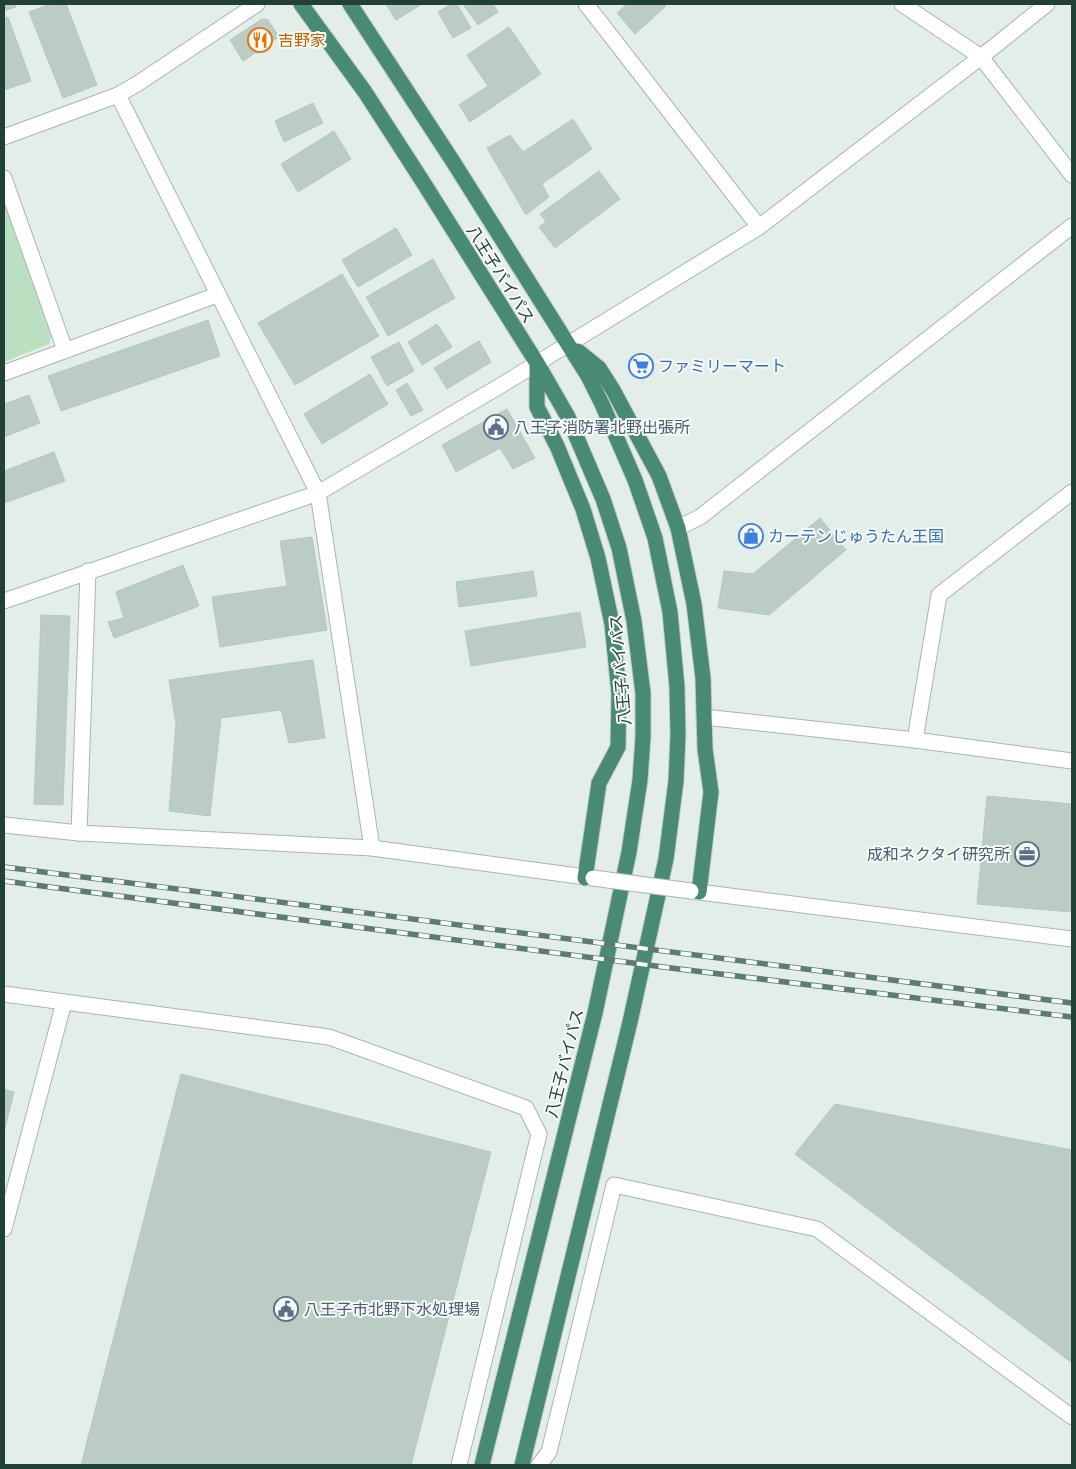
<svg xmlns="http://www.w3.org/2000/svg" width="1076" height="1469" viewBox="0 0 1076 1469" font-family="'Public Sans','Noto Sans JP',sans-serif">
<rect width="100%" height="100%" fill="#e4eee8"/>
<!-- green -->
<polygon fill="#bbe0c1" points="4,195 53,333 49,344 4,362"/>
<!-- building -->
<g fill="#bbccc4" stroke="#b5c8be">
<polygon points="4,4 15,4 16,7 4,11"/>
<polygon points="50,4 66,4 97,85 63,98 29,12"/>
<polygon points="386,4 422,4 396,20"/>
<polygon points="451,4 457,4 471,28 453,38 438,12"/>
<polygon points="463,4 493,4 498,12 478,25"/>
<polygon points="627,4 664,4 666,6 635,34 617,13"/>
<polygon points="8,17 31,81 4,90 4,19"/>
<polygon points="262,19 268,20 279,37 243,61 230,40"/>
<polygon points="509,27 541,74 470,122 459,105 488,86 467,55"/>
<polygon points="313,103 323,123 284,142 275,121"/>
<polygon points="573,119 592,149 542,184 549,197 526,215 487,148 510,135 523,152"/>
<polygon points="334,131 351,159 298,192 281,164"/>
<polygon points="599,171 620,199 555,248 539,227 546,222 540,214"/>
<polygon points="396,228 412,255 358,287 342,260"/>
<polygon points="433,259 455,298 388,336 366,297"/>
<polygon points="342,274 379,336 295,385 258,323"/>
<polygon points="208,320 220,356 61,411 48,376"/>
<polygon points="437,324 452,347 422,365 408,342"/>
<polygon points="479,341 491,362 447,389 434,368"/>
<polygon points="399,342 414,371 387,386 371,357"/>
<polygon points="370,374 388,404 322,444 304,414"/>
<polygon points="407,383 423,410 411,416 396,390"/>
<polygon points="29,395 40,423 4,437 4,404"/>
<polygon points="507,409 535,458 513,469 500,448 456,472 442,445"/>
<polygon points="54,452 65,481 4,503 4,471"/>
<polygon points="820,518 846,550 769,615 718,608 724,571 753,574"/>
<polygon points="312,537 327,630 220,647 212,597 287,586 280,541"/>
<polygon points="183,565 199,606 114,638 108,622 124,618 116,592"/>
<polygon points="533,571 537,596 459,607 456,582"/>
<polygon points="580,612 586,647 471,666 465,631"/>
<polygon points="41,615 70,616 63,805 34,804"/>
<polygon points="313,660 325,738 289,743 281,710 221,718 210,816 169,811 176,725 169,680"/>
<polygon points="987,796 1072,804 1072,912 977,904"/>
<polygon points="181,1074 491,1152 411,1465 81,1465"/>
<polygon points="4,1089 14,1092 4,1132"/>
<polygon points="835,1104 1072,1150 1072,1363 795,1154"/>
</g>
<g fill="none" stroke-linecap="round" stroke-linejoin="round">
<defs>
<g id="minor">
<polyline points="586,4 759,227"/>
<polyline points="902,4 981,57 1072,175"/>
<polyline points="118,95 318,493 372,848"/>
<polyline points="4,137 118,95 137,84 257,4"/>
<polyline points="4,178 65,350"/>
<polyline points="4,373 217,295"/>
<polyline points="678,528 700,517 1072,226"/>
<polyline points="4,601 318,493 505,383 759,227 981,57 1047,4"/>
<polyline points="704,717 915,740 1072,761"/>
<polyline points="915,740 939,595 1072,492"/>
<polyline points="4,825 79,833 372,848 593,878"/>
<polyline points="79,833 88,571"/>
<polyline points="691,891 1072,939"/>
<polyline points="4,994 329,1037 526,1108 539,1134 459,1465"/>
<polyline points="4,1229 64,1002"/>
<polyline points="539,1465 549,1452 614,1185 817,1229 1072,1417"/>
</g>
<g id="trunk">
<polyline points="301,4 365,92 423,182 537,363 568,417 603,499 619,548 634,621 643,693 643,737 640,780 629,852 595,1013 482,1465"/>
<polyline points="350,4 452,160 588,376 602,404 635,480 655,538 670,612 677,687 678,735 676,781 666,859 630,1022 522,1465"/>
<polyline points="578,351 599,368 613,390 659,476 678,528 694,604 703,678 705,749 711,792 699,892"/>
<polyline points="537,364 537,407 557,446 583,509 598,558 612,624 619,694 618,747 599,783 585,878"/>
</g>
</defs>
<!-- minor casing -->
<use href="#minor" stroke="#a6b7af" stroke-width="17"/>
<!-- trunk casing -->
<use href="#trunk" stroke="#c1cac6" stroke-width="17"/>
<!-- minor -->
<use href="#minor" stroke="#fff" stroke-width="15"/>
<!-- trunk -->
<use href="#trunk" stroke="#488a74" stroke-width="15"/>
<defs>
<g id="rail">
<polyline points="4,867 1072,1003"/>
<polyline points="4,881 671,968 1072,1017"/>
</g>
</defs>
<!-- rail casing -->
<use href="#rail" stroke="#5c7c70" stroke-width="5.5"/>
<!-- rail -->
<use href="#rail" stroke="#f5faf7" stroke-width="4" stroke-dasharray="11" stroke-linecap="butt"/>
<defs>
<polyline id="minor-bridge" points="593,878 691,891"/>
</defs>
<!-- minor-bridge casing -->
<use href="#minor-bridge" stroke="#a6b7af" stroke-width="17" stroke-linecap="butt"/>
<!-- minor-bridge -->
<use href="#minor-bridge" stroke="#fff" stroke-width="15"/>
</g>
<!-- icons -->
<defs>
<symbol id="restaurant-ring" viewBox="-11 -11 22 22"><circle r="9.5" fill="#f5faf7" stroke="#e8710a" stroke-width="1.5"/><path d="M-5-6h1v4h1v-4h1v4h1v-4h1v5L-1.5 .5V6h-2V.5L-5-1ZM5-6V6H3V1.5H1.5Q1.5-4 5-6Z" fill="#e8710a"/></symbol>
<symbol id="supermarket-ring" viewBox="-11 -11 22 22"><circle r="9.5" fill="#f5faf7" stroke="#3f7fe0" stroke-width="1.5"/><path d="M-6-5.5h2.5l.6 2H6L4.5 2H-2.5L-4.4-4H-6ZM-1.5 3.2a1.3 1.3 0 1 0 .1 0ZM3 3.2a1.3 1.3 0 1 0 .1 0Z" fill="#3f7fe0"/></symbol>
<symbol id="civic-ring" viewBox="-11 -11 22 22"><circle r="9.5" fill="#f5faf7" stroke="#5c6f8a" stroke-width="1.5"/><path d="M-.6-6.5H3V-4.5H.6V-3L4-1V1h2V6H-6V1h2V-1L-.6-3ZM-1.2 2.5V6h2.4V2.5Z" fill="#5c6f8a"/></symbol>
<symbol id="shop-ring" viewBox="-11 -11 22 22"><circle r="9.5" fill="#f5faf7" stroke="#3f7fe0" stroke-width="1.5"/><path d="M-5-2.5h2.3a2.7 3.5 0 0 1 5.4 0H5L5.5 6h-11ZM-1.5-2.5h3a1.5 2.3 0 0 0-3 0Z" fill="#3f7fe0"/></symbol>
<symbol id="office-ring" viewBox="-11 -11 22 22"><circle r="9.5" fill="#f5faf7" stroke="#5c6f8a" stroke-width="1.5"/><path d="M-6-3h4V-5.5h4V-3h4V5H-6ZM-1-4.5V-3h2v-1.5ZM-6 0V1H6V0Z" fill="#5c6f8a"/></symbol>
</defs>
<g fill-rule="evenodd">
<use href="#restaurant-ring" x="246" y="26" width="28" height="28"/>
<use href="#supermarket-ring" x="627" y="352" width="28" height="28"/>
<use href="#civic-ring" x="482" y="413" width="28" height="28"/>
<use href="#shop-ring" x="737" y="522" width="28" height="28"/>
<use href="#office-ring" x="1013" y="840" width="28" height="28"/>
<use href="#civic-ring" x="272" y="1295" width="28" height="28"/>
</g>
<g text-anchor="middle" stroke-width="4" stroke-linejoin="round" paint-order="stroke">
<!-- food labels -->
<g font-size="16" fill="#c56008" stroke="#f5faf7" text-anchor="start">
<text x="278" y="46">吉野家</text>
</g>
<!-- street labels -->
<g font-size="16" fill="#224135" stroke="#f5faf7">
<text transform="translate(501 274) rotate(58)" y="6">八王子バイパス</text>
<text transform="translate(620 670) rotate(-95)" y="6">八王子バイパス</text>
<text transform="translate(564 1063) rotate(-76)" y="6">八王子バイパス</text>
</g>
<!-- shop labels -->
<g font-size="16" fill="#366cbe" stroke="#f5faf7" text-anchor="start">
<text x="658" y="372">ファミリーマート</text>
<text x="768" y="542">カーテンじゅうたん王国</text>
</g>
<!-- service labels -->
<g font-size="16" fill="#4e5e75" stroke="#f5faf7" text-anchor="start">
<text x="514" y="433">八王子消防署北野出張所</text>
<text x="1010" y="860" text-anchor="end">成和ネクタイ研究所</text>
<text x="304" y="1315">八王子市北野下水処理場</text>
</g>
</g>
<!-- border -->
<rect width="1076" height="1469" fill="none" stroke="#224135" stroke-width="10"/>
</svg>
